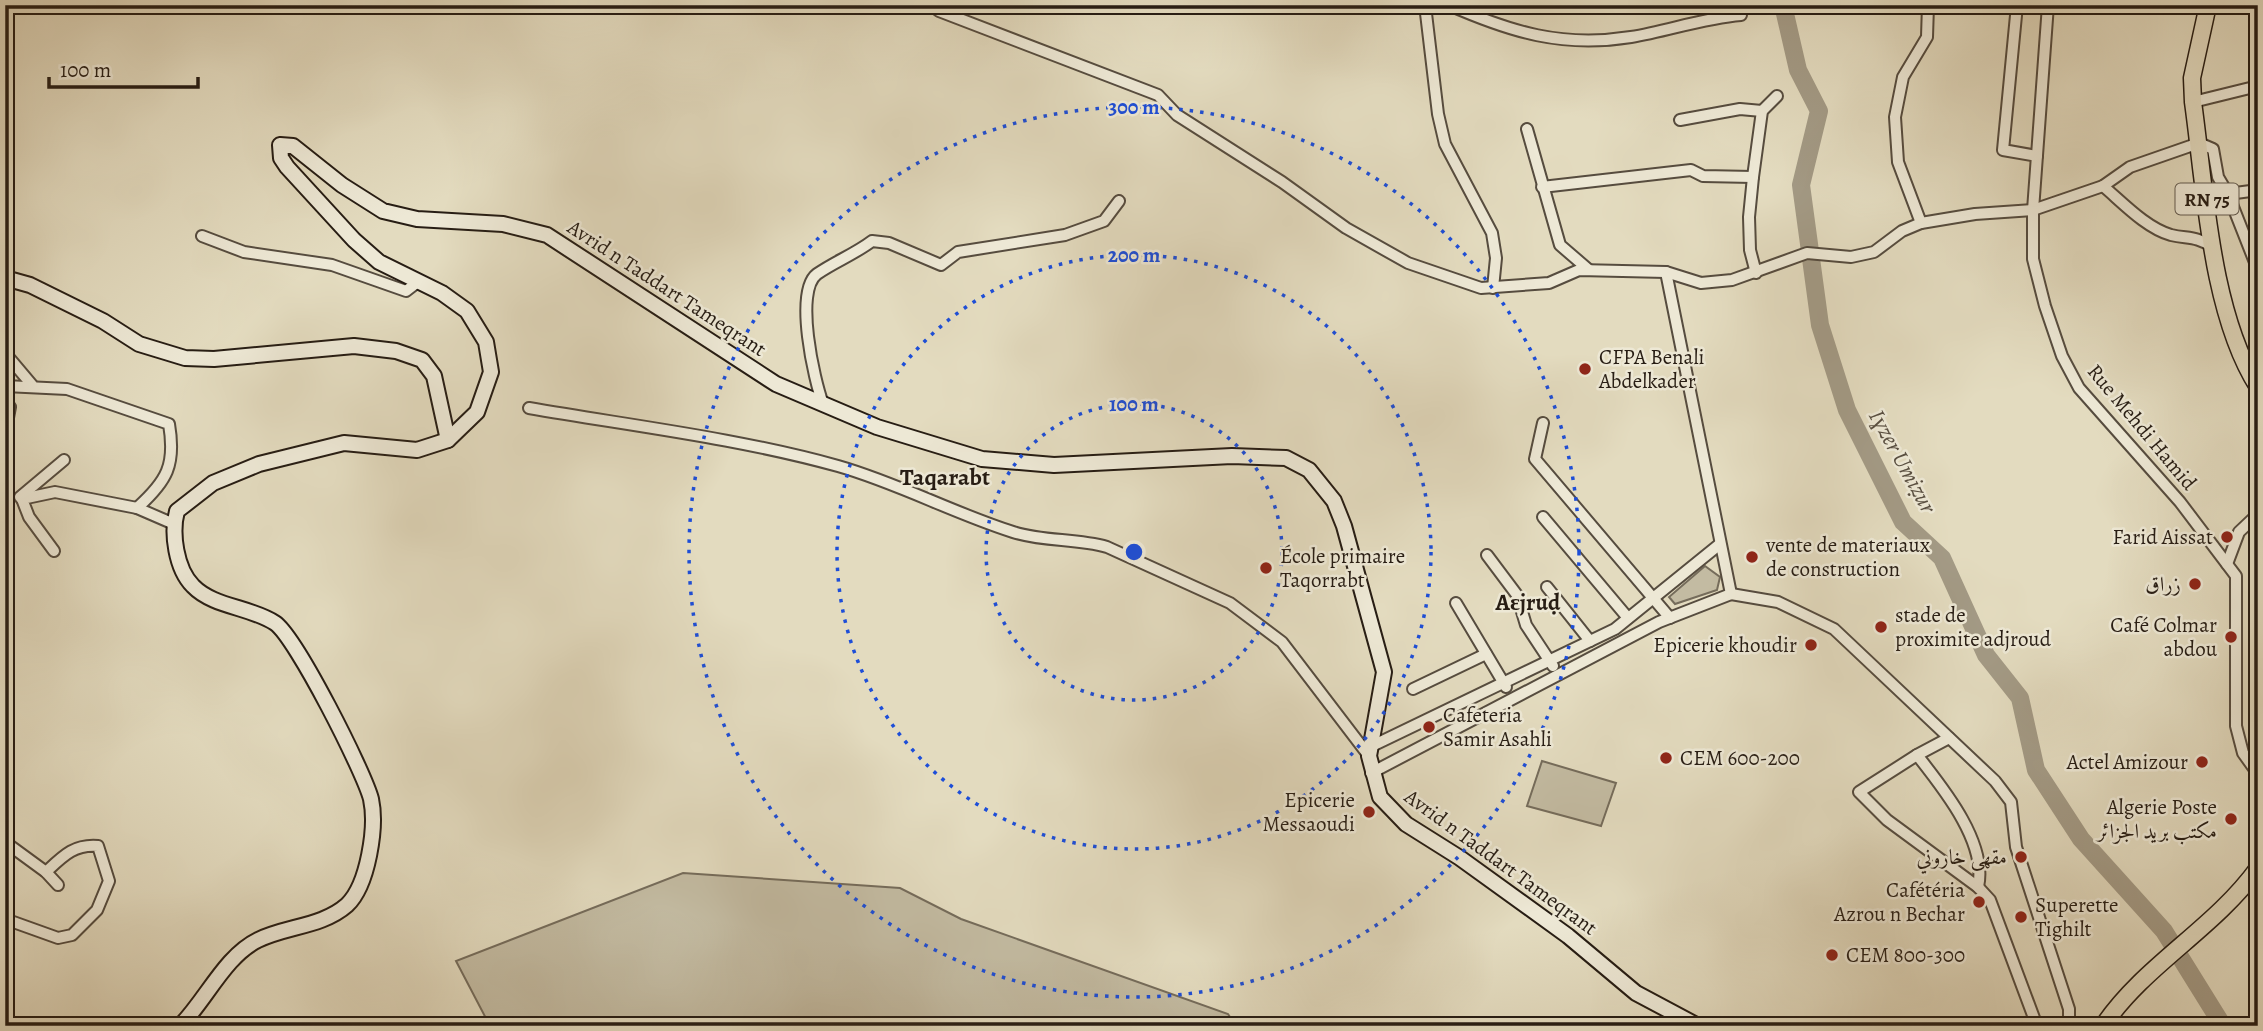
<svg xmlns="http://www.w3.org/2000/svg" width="2263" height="1031" viewBox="0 0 2263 1031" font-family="Alegreya,Amiri,serif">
<rect width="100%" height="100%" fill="#e3dbbf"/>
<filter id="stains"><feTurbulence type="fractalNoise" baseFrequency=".00286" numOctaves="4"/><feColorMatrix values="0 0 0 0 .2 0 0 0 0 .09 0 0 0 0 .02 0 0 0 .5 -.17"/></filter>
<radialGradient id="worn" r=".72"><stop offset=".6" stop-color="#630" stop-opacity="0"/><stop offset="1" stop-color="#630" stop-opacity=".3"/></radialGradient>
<!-- green -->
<g fill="#c3bba2" stroke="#756c5b" stroke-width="2">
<polygon points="1705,566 1720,577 1717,590 1675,604 1669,597"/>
<polygon points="1542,761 1616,783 1601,826 1527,806"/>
<polygon points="683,873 900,888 961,919 1228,1014 1236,1026 490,1026 456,961"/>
</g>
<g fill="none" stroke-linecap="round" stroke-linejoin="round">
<!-- river -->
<polyline stroke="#a39a85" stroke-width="18" points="1783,5 1798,70 1819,111 1801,185 1820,325 1847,410 1903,522 1942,558 1986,655 2020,698 2036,770 2081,839 2164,931 2223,1026"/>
<defs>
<g id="street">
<polyline points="931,5 939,11 1158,95 1177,115 1282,182 1346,228 1408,263 1481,288 1549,283 1579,270 1666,272 1701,283 1732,280 1807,253 1851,257 1874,252 1902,231 1921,223 1975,214 2033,210 2103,186 2130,167 2199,143 2213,149 2218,177 2228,194 2258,190"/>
<polyline points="1425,5 1438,114 1445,144 1492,233 1496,258 1493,288"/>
<path d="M1449,5C1511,32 1562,48 1631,37C1668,31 1703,18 1741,15"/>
<polyline points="2017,5 2003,150 2037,156"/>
<polyline points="2048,5 2033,210 2033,259 2045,306 2062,356 2079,388 2180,502 2236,576 2236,726 2243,753 2258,774"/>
<polyline points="2193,102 2258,86"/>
<polyline points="1680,120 1740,109 1762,111"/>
<polyline points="1527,129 1560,245 1589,270"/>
<path d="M2103,186C2122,202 2146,228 2171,235C2189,239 2196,236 2213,247"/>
<polyline points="1542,187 1691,170 1703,176 1753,177"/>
<polyline points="2228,194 2258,270"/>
<polyline points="1921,223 1898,162 1895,117 1903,77 1927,37 1928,5"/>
<polyline points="202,236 244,252 332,265 406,291 419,281"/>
<polyline points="1666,272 1731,594"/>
<polyline points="1756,273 1750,250 1749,217 1753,177 1762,111 1777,96"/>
<polyline points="5,353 32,385"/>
<path d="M5,386L67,389L169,424C176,465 167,481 137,508"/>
<polyline points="5,401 10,407 5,434"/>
<path d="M823,404C814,380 794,291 817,274C834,262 855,254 872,241L889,243L941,265L958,252L1065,235L1104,221L1119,201"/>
<path d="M529,408C633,426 737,438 838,466C898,483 953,513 1013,532C1044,542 1076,538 1107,547L1230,603L1282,642L1369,756"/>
<polyline points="1543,423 1535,459 1670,618"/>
<polyline points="22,499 20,497 64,460"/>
<polyline points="1543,517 1628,618"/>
<polyline points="54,551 29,517 22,499 55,492 137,508 174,524"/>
<polyline points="1487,555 1517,595 1526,625 1553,666"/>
<polyline points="2227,564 2239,532 2258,514"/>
<polyline points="1547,587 1590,641"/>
<polyline points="1731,594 1778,602 1834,629 1995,781 2011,802 2016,847 2069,1009 2069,1026"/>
<polyline points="1456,603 1506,687"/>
<polyline points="1413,689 1486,654"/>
<polyline points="1949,738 1917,755 1859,792 1887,820 1978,887 1990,900 2037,1026"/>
<polyline points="1372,746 1615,629 1720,544"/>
<path d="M1917,755C1943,788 1988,843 1978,887"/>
<polyline points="1371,773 1659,622 1731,594"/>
<polyline points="5,842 46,872 58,885"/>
<path d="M5,919L58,938L72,935L97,910L109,881L98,846C74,844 63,856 46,872"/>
</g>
<g id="secondary">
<polyline points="5,278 30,285 103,321 139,344 185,358 214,359 354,346 396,351 422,360 434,376 448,440"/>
<path d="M180,1026C206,1000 225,956 258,940C286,926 322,927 347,905C368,885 377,827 371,799C364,772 296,637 275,623C251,607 213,607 193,586C176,569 171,533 177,511L213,483L259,464L344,443L417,450L448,440L477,412L491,372L486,342L467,311L442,293L379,262L354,240L287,167L281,158L280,145L293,146L342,185L383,211L417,219L503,224L547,235L776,384L877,427L982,459L1054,465L1232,456L1286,458L1309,470L1334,501L1344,526L1384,672L1369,756L1380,797L1406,824L1460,858L1568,936L1636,993L1698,1026"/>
</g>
<g id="primary">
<path d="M2208,5L2192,78L2193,102C2205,188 2211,314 2258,387"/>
<path d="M2103,1026C2144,965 2214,929 2258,868"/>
</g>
</defs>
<!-- street casing -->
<use href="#street" stroke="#564c3f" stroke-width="14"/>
<!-- secondary casing -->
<use href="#secondary" stroke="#271d14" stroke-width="18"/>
<!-- primary casing -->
<use href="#primary" stroke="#271d14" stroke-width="19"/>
<!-- street -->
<use href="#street" stroke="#ede8d5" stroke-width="10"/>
<!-- secondary -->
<use href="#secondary" stroke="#ede8d5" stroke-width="14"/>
<!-- primary -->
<use href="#primary" stroke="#e3dbbf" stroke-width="16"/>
</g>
<!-- distance rings -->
<g fill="none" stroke="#1d4ed8" stroke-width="3.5" stroke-dasharray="3.5 7">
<circle cx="1134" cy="552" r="148"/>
<circle cx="1134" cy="552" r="297"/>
<circle cx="1134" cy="552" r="445"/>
</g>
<!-- markers -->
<g fill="#8f2418" stroke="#ede8d5" stroke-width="2.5">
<circle cx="1585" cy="369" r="7"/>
<circle cx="2227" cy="537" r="7"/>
<circle cx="1752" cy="557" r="7"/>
<circle cx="1266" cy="568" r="7"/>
<circle cx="2195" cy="584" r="7"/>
<circle cx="1881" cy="627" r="7"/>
<circle cx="2231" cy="637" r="7"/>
<circle cx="1811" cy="645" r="7"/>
<circle cx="1429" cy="727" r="7"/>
<circle cx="1666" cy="758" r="7"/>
<circle cx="2202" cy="762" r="7"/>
<circle cx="1369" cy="812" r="7"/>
<circle cx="2231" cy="819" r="7"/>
<circle cx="2021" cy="857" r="7"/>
<circle cx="1979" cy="902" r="7"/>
<circle cx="2021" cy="917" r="7"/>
<circle cx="1832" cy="955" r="7"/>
</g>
<g text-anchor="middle" stroke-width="5" stroke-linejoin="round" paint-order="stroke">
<!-- shield labels -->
<rect fill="#ede8d5" stroke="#625a4e" stroke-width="2" x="2175.5" y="183.5" width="63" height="31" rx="5"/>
<g font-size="19" font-weight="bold" fill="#271d14">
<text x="2207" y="206">RN 75</text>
</g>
<!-- street labels -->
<g font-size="21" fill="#271d14" stroke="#ede8d5">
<text transform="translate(667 288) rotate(33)" y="7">Avrid n Taddart Tameqrant</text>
<text transform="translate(2142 427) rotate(50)" y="7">Rue Mehdi Hamid</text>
<text transform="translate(1501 862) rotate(36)" y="7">Avrid n Taddart Tameqrant</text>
</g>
<!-- poi labels -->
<g font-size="21" fill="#271d14" stroke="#ede8d5" text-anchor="end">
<text x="1599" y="364" text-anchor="start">CFPA Benali<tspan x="1599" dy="24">Abdelkader</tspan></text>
<text x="2213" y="544">Farid Aissat</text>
<text x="1766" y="552" text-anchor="start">vente de materiaux<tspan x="1766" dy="24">de construction</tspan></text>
<text x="1280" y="563" text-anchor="start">École primaire<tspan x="1280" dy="24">Taqorrabt</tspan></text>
<text x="2181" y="591">زراق</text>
<text x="1895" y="622" text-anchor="start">stade de<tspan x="1895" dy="24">proximite adjroud</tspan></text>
<text x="2217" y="632">Café Colmar<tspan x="2217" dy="24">abdou</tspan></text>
<text x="1797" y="652">Epicerie khoudir</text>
<text x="1443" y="722" text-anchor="start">Cafeteria<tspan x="1443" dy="24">Samir Asahli</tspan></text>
<text x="1680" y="765" text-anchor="start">CEM 600-200</text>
<text x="2188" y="769">Actel Amizour</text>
<text x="1355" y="807">Epicerie<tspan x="1355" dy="24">Messaoudi</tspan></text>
<text x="2217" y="814">Algerie Poste<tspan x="2217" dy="24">مكتب بريد الجزائر</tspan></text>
<text x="2007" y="864">مقهى خاروني</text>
<text x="1965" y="897">Cafétéria<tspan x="1965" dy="24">Azrou n Bechar</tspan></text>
<text x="2035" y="912" text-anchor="start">Superette<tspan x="2035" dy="24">Tighilt</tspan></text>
<text x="1846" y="962" text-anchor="start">CEM 800-300</text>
</g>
<!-- water labels -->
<g font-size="23" font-style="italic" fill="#594f41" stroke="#ede8d5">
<text transform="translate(1903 461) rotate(61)" y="8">Iɣzer Umiẓur</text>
</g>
<!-- neighbourhood labels -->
<g font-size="23" font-weight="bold" fill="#271d14" stroke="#ede8d5">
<text x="1528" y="610">Aɛjruḍ</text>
</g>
<!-- quarter labels -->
<g font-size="24" font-weight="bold" fill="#271d14" stroke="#ede8d5">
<text x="945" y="485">Taqarabt</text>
</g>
</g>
<circle cx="1134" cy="552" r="10" fill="#1d4ed8" stroke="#ede8d5" stroke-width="3.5"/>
<g font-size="21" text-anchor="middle" font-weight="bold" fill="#1d4ed8" stroke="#ede8d5" stroke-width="5" stroke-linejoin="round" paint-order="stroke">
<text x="1134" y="114">300 m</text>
<text x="1134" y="262">200 m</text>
<text x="1134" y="411">100 m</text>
</g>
<!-- margin -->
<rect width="2263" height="1031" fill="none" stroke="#e3dbbf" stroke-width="28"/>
<rect x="7" y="7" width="2249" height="1017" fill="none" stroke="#271d14" stroke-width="3.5"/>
<rect x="14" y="14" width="2235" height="1003" fill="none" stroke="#271d14" stroke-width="2"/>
<!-- scale -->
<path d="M49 77v10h149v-10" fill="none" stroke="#271d14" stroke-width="3.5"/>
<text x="60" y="77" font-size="21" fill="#271d14" stroke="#ede8d5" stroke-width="5" paint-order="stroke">100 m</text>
<rect width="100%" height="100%" filter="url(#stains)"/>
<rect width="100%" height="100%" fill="url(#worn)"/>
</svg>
